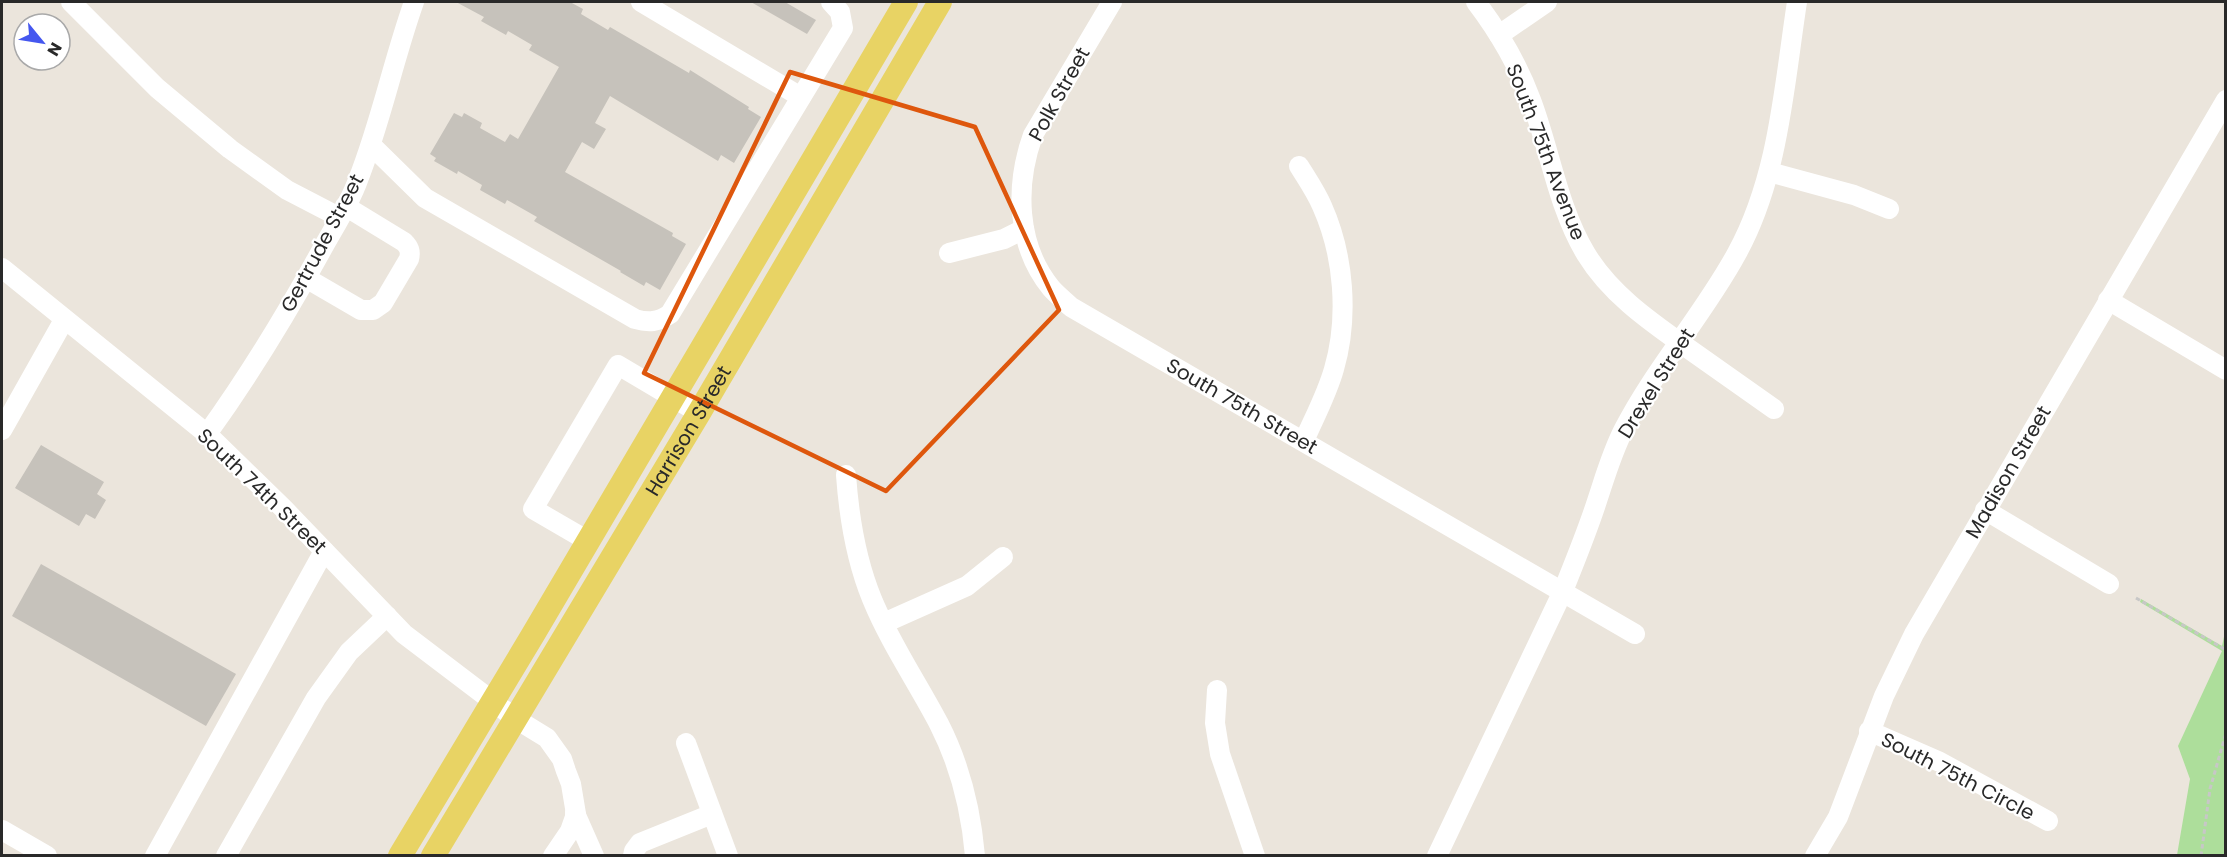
<svg xmlns="http://www.w3.org/2000/svg" width="2227" height="857" viewBox="0 0 2227 857" font-family="Poppins,sans-serif">
<rect width="100%" height="100%" fill="#ebe5dc"/>
<!-- green -->
<polygon fill="#adde9b" points="2141,599 2222,646 2225,632 2225,855 2177,855 2190,779 2178,746 2222,651 2140,602"/>
<!-- building -->
<g fill="#c6c2bb">
<polygon points="456,2 570,2 583,9 581,14 608,30 610,27 689,73 690,70 749,107 748,109 761,117 734,163 721,155 718,161 610,96 595,123 606,129 594,149 582,142 565,172 673,233 672,236 686,244 660,290 646,282 644,286 620,272 621,271 534,221 537,217 507,200 505,204 480,190 482,185 458,171 457,174 434,161 436,158 430,154 454,113 462,117 464,113 482,123 480,128 505,142 510,134 518,139 559,67 529,50 532,45 508,31 506,35 481,21 484,17"/>
<polygon points="751,2 785,2 816,20 807,34"/>
<polygon points="41,445 104,482 97,494 106,500 95,519 86,514 79,526 15,488"/>
<polygon points="41,564 236,674 206,726 12,616"/>
</g>
<g fill="none" stroke-linecap="round" stroke-linejoin="round">
<!-- path -->
<g stroke="#c7c7c7" stroke-width="3" stroke-dasharray="4.5 3" stroke-linecap="butt">
<polyline points="2136,598 2226,650"/>
<polyline points="2201,856 2210,789 2226,733"/>
</g>
<!-- minor -->
<g stroke="#fff" stroke-width="20">
<polyline points="71,2 157,88 230,149 287,190 339,217"/>
<polyline points="641,2 801,97"/>
<path d="M1112,2L1033,135C1015,185 1016,245 1051,288C1057,295 1065,301 1071,307L1635,634"/>
<path d="M1476,2C1498,31 1518,65 1531,100C1550,150 1558,208 1586,254C1611,295 1651,322 1689,349C1717,369 1746,389 1774,409"/>
<polyline points="1499,35 1547,2"/>
<path d="M371,145L425,198L635,319C649,323 658,322 670,314L843,28L840,12L831,2"/>
<path d="M1299,166C1307,179 1316,192 1322,206C1344,255 1349,317 1334,369C1327,394 1314,418 1304,441"/>
<polyline points="1769,172 1854,195 1889,209"/>
<polyline points="949,253 1004,239 1024,229"/>
<polyline points="2,268 207,434 284,509 404,634 516,719 547,738 562,759 566,771 571,784 576,814 570,831 553,856"/>
<path d="M306,278L361,310H373L383,303L409,259C411,251 409,247 404,242L345,206"/>
<polyline points="2108,300 2226,370"/>
<polyline points="2,430 64,320"/>
<path d="M207,434C248,377 286,315 320,253C333,229 349,205 358,180C381,122 393,61 414,2"/>
<path d="M846,475C849,517 856,560 872,599C890,643 917,682 939,724C960,765 971,810 975,856"/>
<polyline points="1985,510 2109,584"/>
<polyline points="588,541 533,509 618,365 699,413"/>
<polyline points="884,623 967,586 1003,557"/>
<polyline points="1217,690 1215,723 1220,754 1255,856"/>
<polyline points="1869,731 1940,762 2048,821"/>
<polyline points="686,743 728,856"/>
<polyline points="575,813 594,856"/>
<polyline points="2,830 47,856"/>
<polyline points="155,856 324,551"/>
<polyline points="226,856 316,698 349,652 387,616"/>
<polyline points="633,856 634,851 640,843 712,814"/>
<path d="M1437,856L1563,591C1575,561 1587,532 1597,501C1605,477 1612,452 1624,429C1656,367 1704,314 1737,253C1779,176 1784,86 1797,2"/>
<polyline points="1815,856 1838,817 1884,696 1914,634 2226,100"/>
</g>
<!-- major -->
<g stroke="#e8d364" stroke-width="24">
<polyline points="400,856 534,633 906,2"/>
<path id="s1" d="M433,856L699,413L940,2"/>
</g>
</g>
<!-- marked area -->
<path fill="none" stroke="#de570d" stroke-width="4.5" stroke-linejoin="round" d="M790,72L975,127L1059,310L886,491L644,373Z"/>
<g text-anchor="middle" stroke-width="4.5" stroke-linejoin="round" paint-order="stroke">
<!-- street labels -->
<g font-size="20" fill="#292929" stroke="#fff">
<text transform="translate(1059 94) rotate(-61)" y="7">Polk Street</text>
<text transform="translate(1546 152) rotate(69)" y="7">South 75th Avenue</text>
<text transform="translate(322 243) rotate(-62)" y="7">Gertrude Street</text>
<text transform="translate(1656 383) rotate(-58)" y="7">Drexel Street</text>
<text transform="translate(1242 406) rotate(30)" y="7">South 75th Street</text>
<text dy="7" stroke="none"><textPath href="#s1" startOffset="496">Harrison Street</textPath></text>
<text transform="translate(2008 472) rotate(-60)" y="7">Madison Street</text>
<text transform="translate(262 491) rotate(44)" y="7">South 74th Street</text>
<text transform="translate(1958 776) rotate(27)" y="7">South 75th Circle</text>
</g>
</g>
<!-- border -->
<rect width="2227" height="857" fill="none" stroke="#292929" stroke-width="6"/>
<!-- north arrow -->
<g transform="translate(42 42) rotate(120)"><circle r="28" fill="#ffffff" stroke="#a9a9a9" stroke-width="1.5"/>
<path d="M0-4.5L10 22L0 15L-10 22Z" fill="#4557ef"/>
<text y="-9" font-size="16" font-weight="bold" text-anchor="middle" fill="#292929">N</text>
</g>
</svg>
